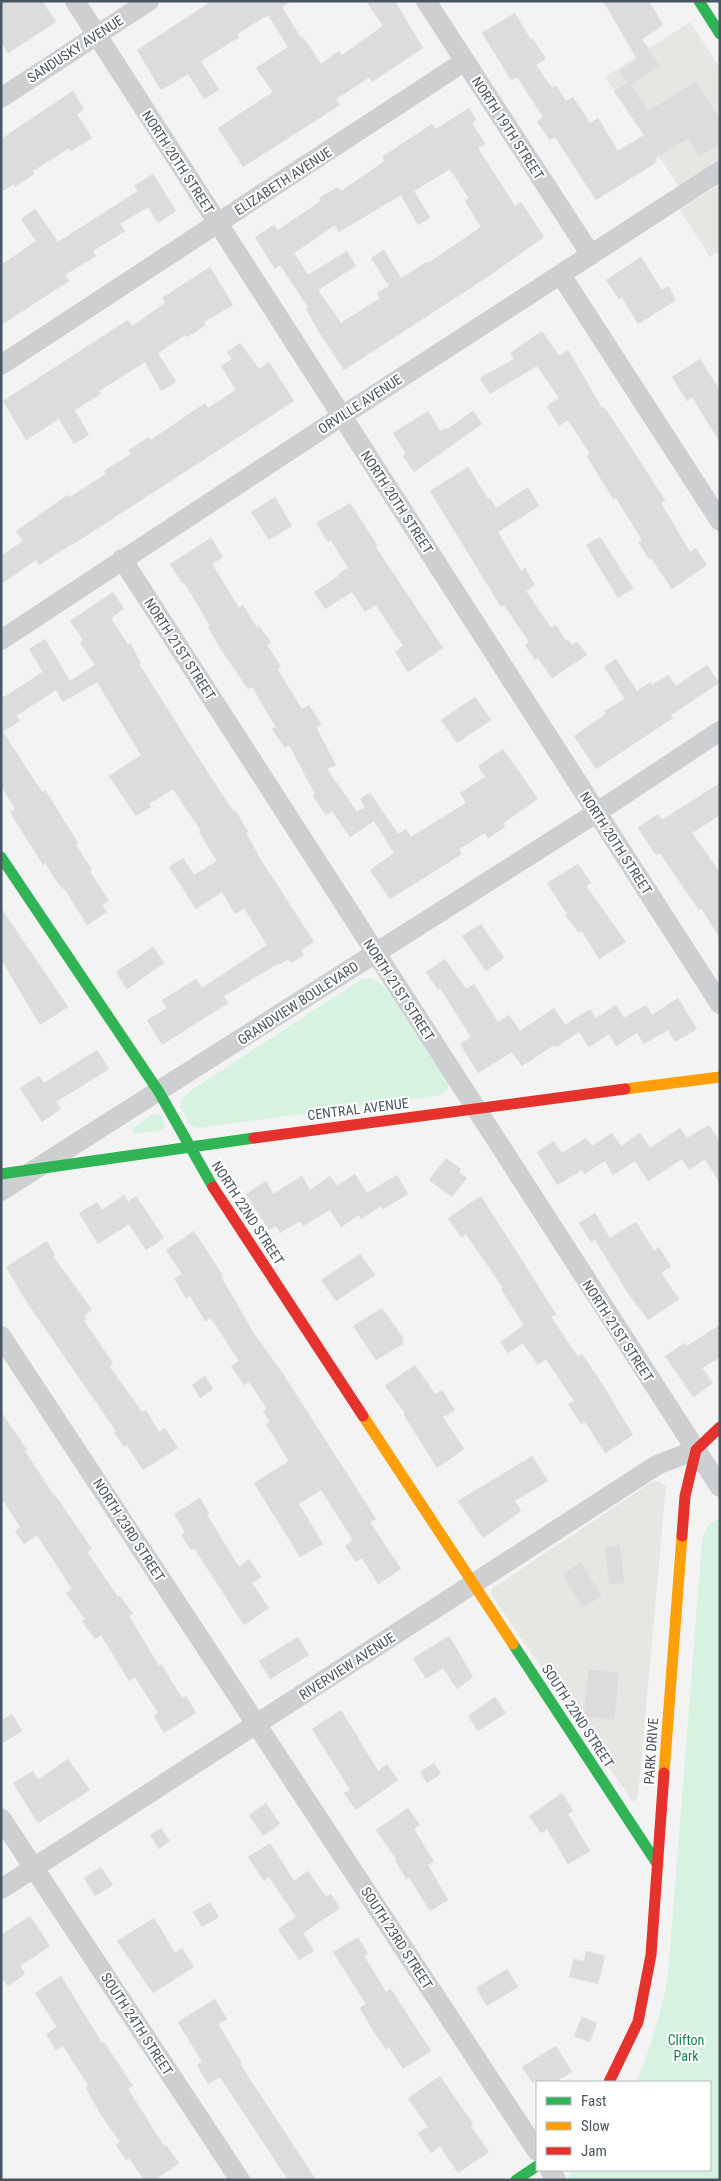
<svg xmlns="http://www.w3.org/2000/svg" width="721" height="2181" viewBox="0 0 721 2181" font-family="'Roboto Condensed',sans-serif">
<rect width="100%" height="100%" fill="#f3f3f3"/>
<!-- commercial -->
<g fill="#e6e6e2">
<polygon points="690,22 720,68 720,161 680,188 605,77"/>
<polygon points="720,184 720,251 710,257 680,210"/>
<polygon points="660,1481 666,1487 638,1797 633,1802 491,1594 493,1588 652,1482"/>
</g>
<!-- green -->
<g fill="#d8f2e2">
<polygon points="371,978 379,982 388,991 448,1083 448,1089 441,1095 199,1128 190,1126 180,1106 183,1097 193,1089 362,979"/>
<polygon points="153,1114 161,1115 166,1127 159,1131 133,1134 133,1128"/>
<path d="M720,1518V2180H569L570,2170H710V2082H636C651,2047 661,2014 668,1976L702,1541C705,1529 708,1523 720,1518Z"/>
</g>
<!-- building -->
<g fill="#dcdcdd" stroke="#e4e5e6" fill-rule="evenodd">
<polygon points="1,1 42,1 56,22 8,53 1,42"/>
<polygon points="212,1 291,1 282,7 301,38 303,37 321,64 339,51 342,55 383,26 366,1 395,1 423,48 372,82 370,77 336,99 340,105 243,167 218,128 273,92 256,68 288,47 268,15 237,34 239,37 201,61 219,90 204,99 188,74 161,90 137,50"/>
<polygon points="603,1 649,1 663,25 642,39 660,66 631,85 648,111 696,81 720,119 720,144 699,157 688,139 655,159 657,162 596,200 555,137 550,140 537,122 543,117 517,77 511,80 482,33 515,13 531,40 533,39 546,59 536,65 552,88 556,86 566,101 573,97 590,123 598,118 618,151 644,135 614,91 627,83 619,71 637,59"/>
<polygon points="73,91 84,109 77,114 92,138 71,151 69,148 33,171 34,174 15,187 14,184 1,192 1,139"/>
<path d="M469,108L476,120L472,123L485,144L478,148L515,206L521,202L544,237L489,276L344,370L319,332L306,309L308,307L280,265L275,269L255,237L274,225L278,230L321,201L319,198L338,187L341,191L385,161L382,157L432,124L436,129ZM450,169L469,198L465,201L481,227L428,263L427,262L401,278L384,250L371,258L389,286L377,293L380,298L341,323L318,290L356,266L347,251L308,275L294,253L335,225L339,232L401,195L418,225L430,218L414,191Z"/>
<polygon points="153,174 176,211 158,223 148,207 120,224 125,231 93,251 96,256 65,275 69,281 1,325 1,265 36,241 21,219 35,209 58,242 138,191 134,186"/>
<polygon points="641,257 662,290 668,286 676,300 638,324 622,297 619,299 606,280"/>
<polygon points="210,267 233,305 204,322 206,325 187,337 185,335 158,353 176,382 161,391 145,362 99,391 101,394 75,410 89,435 74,444 59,419 26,440 3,401 128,320 132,326 165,303 162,298"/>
<polygon points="542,331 559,356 568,350 602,408 604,407 615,423 665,500 661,503 690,552 696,548 707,565 672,589 651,558 649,559 638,542 642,540 616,498 614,500 602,481 587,456 590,454 568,420 559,426 547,406 559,398 537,366 490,394 480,378 514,359 510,353"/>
<polygon points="240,343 259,369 269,362 294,401 72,545 72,544 39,565 36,560 1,584 1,556 23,541 16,531 68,495 70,497 106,474 104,471 131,454 129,450 149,437 151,440 205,403 208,408 236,390 221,366 232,359 227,352"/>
<polygon points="700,359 720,391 720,442 692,397 687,401 672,377"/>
<polygon points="428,411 440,431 445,428 446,430 473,411 482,424 414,472 403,456 406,454 393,433"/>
<polygon points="468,467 488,499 490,498 496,508 528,487 539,506 498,532 521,571 525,568 535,585 526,591 551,628 556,625 566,641 568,640 572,645 578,642 587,655 552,678 538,658 535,660 525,645 529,642 504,605 501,607 430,491"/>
<polygon points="275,497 292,526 269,540 251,512"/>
<polygon points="350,503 377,545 375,546 443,648 408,672 395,652 403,646 376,605 365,612 352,592 325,609 314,592 339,576 338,574 348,568 331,540 328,542 316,523"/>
<polygon points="600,537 633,588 618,598 586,545"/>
<polygon points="211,538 223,557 212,564 239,608 243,605 257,628 259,626 271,642 267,645 281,667 277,669 302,709 309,705 321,724 316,727 336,765 327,769 357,812 365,807 360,799 370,793 398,834 406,829 411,837 466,803 460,793 485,777 478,766 503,749 538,799 503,823 505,827 488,838 485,833 459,849 462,854 390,899 370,870 394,853 374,821 350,837 332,811 326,815 313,796 315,794 289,745 285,748 272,729 276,727 252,687 248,689 218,645 208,627 210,626 184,582 182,583 170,564"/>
<polygon points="113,592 124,609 111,618 128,645 130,643 141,663 139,664 210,776 233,811 235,810 248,832 246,833 261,860 314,942 301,950 304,955 291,963 288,959 280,964 279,963 224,996 228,1003 162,1045 147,1020 167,1008 162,1000 196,979 202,988 267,945 244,908 235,914 222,892 196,909 169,867 183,858 194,875 217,861 199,832 201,831 173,789 149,804 151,807 136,816 109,776 141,755 97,682 63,702 56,690 16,716 20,721 3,732 42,792 45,790 78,843 76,845 92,870 90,872 109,901 102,905 107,912 87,925 64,888 62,889 45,863 43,865 31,846 10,812 15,809 1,786 1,694 4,697 43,672 29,649 45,639 70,681 95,665 80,642 83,640 70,621"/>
<polygon points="616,659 637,691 651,682 652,685 668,675 676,686 707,665 719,683 671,715 673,718 596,769 574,736 606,714 604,711 625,699 604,667"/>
<polygon points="475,697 491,720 457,743 441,720"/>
<polygon points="720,783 720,815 692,833 720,873 720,938 701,908 699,910 660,853 656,855 638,828 658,814 662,820"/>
<polygon points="578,864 591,883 586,886 626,942 599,959 582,931 579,933 565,915 567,914 547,883"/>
<polygon points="1,908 68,1007 40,1025 1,959"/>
<polygon points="481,924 504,958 486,971 462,936"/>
<polygon points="153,947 164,963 127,989 116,972"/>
<polygon points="445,959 466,989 474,984 498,1022 509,1015 520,1031 554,1008 565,1025 590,1009 596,1018 616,1005 624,1018 646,1005 652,1015 678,998 697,1029 675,1042 668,1030 644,1044 637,1033 616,1046 609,1034 589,1047 579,1032 556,1047 554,1045 522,1066 512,1052 478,1073 460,1044 471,1037 440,988 438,990 426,972"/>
<polygon points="97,1050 109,1069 56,1102 61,1109 42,1122 20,1088 39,1076 44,1083"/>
<polygon points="709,1125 720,1142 720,1183 705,1159 689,1170 682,1159 648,1181 635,1161 613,1175 605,1161 584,1174 582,1170 557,1185 537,1152 554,1141 562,1153 586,1138 592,1146 612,1133 621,1146 640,1133 650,1148 680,1128 687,1138"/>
<polygon points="446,1158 461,1169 459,1172 467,1178 452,1197 429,1180"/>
<polygon points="355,1174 367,1193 397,1175 408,1194 383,1209 381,1206 361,1219 359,1215 341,1227 330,1210 303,1226 300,1221 280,1233 276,1226 269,1230 246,1194 266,1181 273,1194 302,1176 310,1190 330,1176 337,1186"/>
<polygon points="124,1195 128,1202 136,1196 164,1238 146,1250 129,1224 98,1244 79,1213 97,1202 102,1210"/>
<polygon points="481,1196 556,1314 551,1317 578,1357 582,1354 601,1382 633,1435 605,1453 585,1422 581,1424 568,1404 574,1401 546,1359 538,1365 523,1343 508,1353 500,1342 524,1325 501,1289 503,1288 466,1234 461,1237 448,1218"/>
<polygon points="595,1213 610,1238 636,1222 654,1251 659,1247 671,1266 661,1273 679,1299 648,1320 628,1293 595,1240 591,1242 579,1223"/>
<polygon points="194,1231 223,1276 221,1277 253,1332 281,1371 376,1519 370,1522 401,1569 378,1584 362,1558 356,1562 345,1546 353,1540 321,1490 299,1504 323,1544 300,1557 254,1483 289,1461 266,1424 270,1422 263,1411 267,1409 249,1382 244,1385 231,1366 239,1361 211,1318 205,1321 190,1296 186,1298 174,1278 182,1274 166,1250"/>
<polygon points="47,1241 55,1255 53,1256 92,1310 84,1316 86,1319 84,1321 113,1363 109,1366 142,1412 146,1410 159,1432 165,1428 178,1448 143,1470 127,1445 124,1447 114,1432 116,1431 26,1301 6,1267"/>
<polygon points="360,1254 375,1275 336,1301 321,1280"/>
<polygon points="382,1308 403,1338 403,1344 376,1360 353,1326"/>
<polygon points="720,1325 720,1357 702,1368 713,1383 693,1397 665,1356 685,1343 687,1346"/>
<polygon points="415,1365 435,1394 442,1390 455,1410 443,1417 464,1449 437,1468 404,1415 405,1413 385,1386"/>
<polygon points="205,1376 213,1389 200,1398 192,1385"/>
<polygon points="1,1412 27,1450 25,1451 54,1496 55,1495 92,1549 87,1552 118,1597 120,1596 133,1614 129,1616 159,1666 161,1664 182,1698 186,1696 196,1713 164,1733 154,1716 158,1713 135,1677 129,1681 101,1635 95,1639 82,1621 85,1619 66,1593 72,1589 37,1535 24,1544 15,1531 20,1527 1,1497"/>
<polygon points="532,1456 548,1481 515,1501 521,1511 483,1538 458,1501"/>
<polygon points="200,1498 209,1514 207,1515 239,1567 249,1559 261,1577 252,1583 269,1608 244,1625 194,1548 191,1550 181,1535 185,1532 174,1514"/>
<polygon points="620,1544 625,1583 609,1585 604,1547"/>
<polygon points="581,1562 602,1596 583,1608 562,1574"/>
<polygon points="449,1636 473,1677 457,1689 443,1668 426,1679 413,1658"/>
<polygon points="298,1637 309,1655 270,1679 259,1661"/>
<polygon points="588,1669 619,1672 615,1720 583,1717"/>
<polygon points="495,1697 506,1713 478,1731 468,1716"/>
<polygon points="341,1710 378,1771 387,1764 398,1780 356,1810 344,1793 350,1790 312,1729"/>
<polygon points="12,1714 22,1731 1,1744 1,1720"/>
<polygon points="68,1759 90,1790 38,1823 13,1783 33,1771 38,1780"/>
<polygon points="434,1763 441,1774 427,1783 420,1772"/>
<polygon points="562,1793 573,1811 568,1814 590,1851 568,1864 547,1829 541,1833 529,1816"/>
<polygon points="266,1803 280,1824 263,1836 249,1815"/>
<polygon points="408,1808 420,1825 414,1829 434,1862 428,1865 448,1900 430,1911 409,1877 406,1879 395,1860 396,1859 376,1830"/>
<polygon points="161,1828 170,1841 159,1849 150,1835"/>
<polygon points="270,1843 294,1881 308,1871 326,1897 331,1894 340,1908 303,1933 314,1951 299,1960 278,1929 296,1917 269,1877 264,1881 248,1857"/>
<polygon points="101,1867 113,1885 95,1896 84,1878"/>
<polygon points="210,1902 219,1917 202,1927 193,1912"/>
<polygon points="30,1916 50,1946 20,1966 25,1974 8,1986 1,1977 1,1935"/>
<polygon points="154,1918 175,1953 182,1948 194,1967 153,1993 117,1941"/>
<polygon points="358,1937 368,1954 364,1956 386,1992 391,1989 431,2051 403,2069 389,2047 386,2049 374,2032 360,2008 366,2004 333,1952"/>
<polygon points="586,1951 605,1956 598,1984 569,1977 574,1959 584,1961"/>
<polygon points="507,1969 518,1987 487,2006 476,1988"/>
<polygon points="61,1976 102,2043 104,2042 133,2086 128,2089 164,2146 166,2145 179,2163 155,2180 144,2180 129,2158 126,2160 116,2145 120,2142 101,2115 86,2088 89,2086 63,2046 56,2050 46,2034 57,2027 35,1993"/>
<polygon points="215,1999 227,2019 218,2024 242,2063 240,2064 316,2180 288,2180 220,2077 208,2084 197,2065 202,2062 178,2022"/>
<polygon points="582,2017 597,2023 590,2042 574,2036"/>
<polygon points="556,2046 572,2072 555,2082 532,2082 522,2067"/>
<polygon points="440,2076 473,2124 471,2126 489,2152 458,2173 440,2146 431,2153 418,2133 428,2127 408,2098"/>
</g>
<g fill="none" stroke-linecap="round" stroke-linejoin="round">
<!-- street -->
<g stroke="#cdcfd1" stroke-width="20">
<polyline points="75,1 720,1004"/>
<polyline points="426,1 591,255"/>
<polyline points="1,98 149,1"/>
<polyline points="561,275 720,521"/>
<polyline points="1,365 465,61"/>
<polyline points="122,559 720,1487"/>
<polyline points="1,640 342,416 720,171"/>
<polyline points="1,1191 596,813 720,731"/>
<polyline points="1,1336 537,2151"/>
<polyline points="1,1818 240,2180"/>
<polyline points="1,1889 657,1465 696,1450"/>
<polyline points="550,2170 556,2180"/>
</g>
<!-- fast -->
<g stroke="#30b455" stroke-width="11">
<polyline points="699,1 720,34"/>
<polyline points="1,857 159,1092 213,1187"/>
<polyline points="1,1174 254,1138"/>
<polyline points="513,1644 658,1865"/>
<polyline points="516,2180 537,2166"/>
</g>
<!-- slow -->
<g stroke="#ff9f0a" stroke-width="11">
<polyline points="625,1089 720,1077"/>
<polyline points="363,1416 513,1644"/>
<polyline points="664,1773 682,1536"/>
</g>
<!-- jam -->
<g stroke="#e5322d" stroke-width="11">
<polyline points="254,1138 625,1089"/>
<polyline points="213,1187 363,1416"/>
<polyline points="682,1536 685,1496 696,1450 720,1427"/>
<polyline points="609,2082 638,2022 651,1955 664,1773"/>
</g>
</g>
<g text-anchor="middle" stroke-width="4" stroke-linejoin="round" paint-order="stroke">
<!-- street labels -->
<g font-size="14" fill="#495560" stroke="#fff">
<text transform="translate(75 49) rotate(-33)" y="5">SANDUSKY AVENUE</text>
<text transform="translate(508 128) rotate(57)" y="5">NORTH 19TH STREET</text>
<text transform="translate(178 162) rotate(57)" y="5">NORTH 20TH STREET</text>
<text transform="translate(283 181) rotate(-33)" y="5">ELIZABETH AVENUE</text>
<text transform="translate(360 404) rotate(-33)" y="5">ORVILLE AVENUE</text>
<text transform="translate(397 502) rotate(57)" y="5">NORTH 20TH STREET</text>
<text transform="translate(180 649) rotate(57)" y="5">NORTH 21ST STREET</text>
<text transform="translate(616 843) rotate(57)" y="5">NORTH 20TH STREET</text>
<text transform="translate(399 990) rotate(57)" y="5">NORTH 21ST STREET</text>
<text transform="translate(298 1003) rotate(-33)" y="5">GRANDVIEW BOULEVARD</text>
<text transform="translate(358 1109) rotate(-7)" y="5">CENTRAL AVENUE</text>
<text transform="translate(248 1213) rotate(57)" y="5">NORTH 22ND STREET</text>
<text transform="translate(618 1331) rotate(57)" y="5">NORTH 21ST STREET</text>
<text transform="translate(129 1530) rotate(57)" y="5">NORTH 23RD STREET</text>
<text transform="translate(347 1666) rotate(-33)" y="5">RIVERVIEW AVENUE</text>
<text transform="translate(578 1716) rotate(57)" y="5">SOUTH 22ND STREET</text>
<text transform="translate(651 1751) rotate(-86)" y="5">PARK DRIVE</text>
<text transform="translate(397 1938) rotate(57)" y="5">SOUTH 23RD STREET</text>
<text transform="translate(137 2024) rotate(57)" y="5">SOUTH 24TH STREET</text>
</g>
<!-- park labels -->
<g font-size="14" fill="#168650" stroke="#fff">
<text x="686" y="2045">Clifton<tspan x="686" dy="16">Park</tspan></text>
</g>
</g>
<!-- border -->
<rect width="721" height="2181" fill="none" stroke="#495560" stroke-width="5"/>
<!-- legend -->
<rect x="536" y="2081" width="175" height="90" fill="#ffffff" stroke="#b6bbbf"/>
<rect x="546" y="2097" width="25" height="8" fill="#30b455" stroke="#b6bbbf"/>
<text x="581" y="2106" font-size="15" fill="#495560">Fast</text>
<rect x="546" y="2122" width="25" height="8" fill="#ff9f0a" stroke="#b6bbbf"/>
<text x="581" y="2131" font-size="15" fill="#495560">Slow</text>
<rect x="546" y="2147" width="25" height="8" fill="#e5322d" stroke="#b6bbbf"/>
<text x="581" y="2156" font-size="15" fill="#495560">Jam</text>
</svg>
